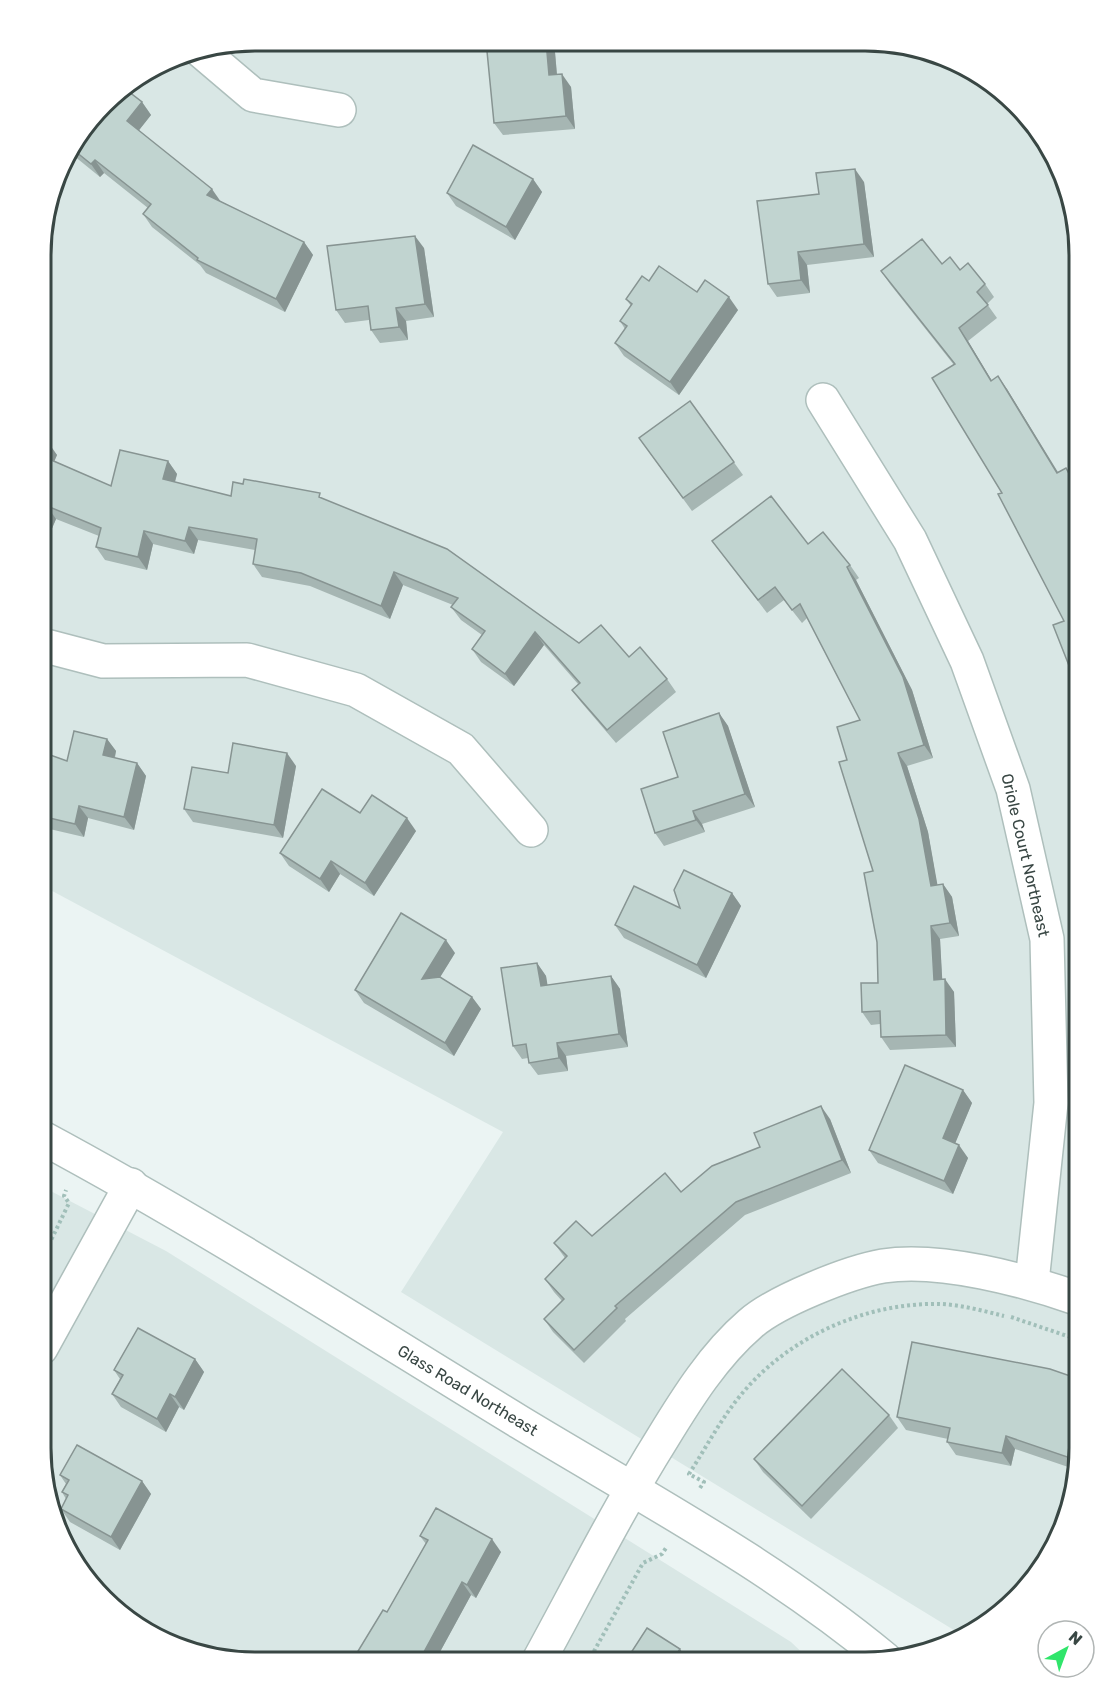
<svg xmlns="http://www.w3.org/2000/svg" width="1120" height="1703" viewBox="0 0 1120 1703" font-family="Rubik,sans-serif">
<rect width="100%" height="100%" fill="#ebf4f3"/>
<!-- residential -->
<g fill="#d9e7e5">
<polygon points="255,41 894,42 995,85 1063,172 1079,255 1079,1463 1063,1530 1035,1578 962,1635 401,1292 503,1132 41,885 42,226 69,148 114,93 185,52"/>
<polygon points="41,1186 166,1251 791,1642 812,1662 227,1661 125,1618 57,1531 41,1448"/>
</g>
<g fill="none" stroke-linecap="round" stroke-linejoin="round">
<defs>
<g id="minor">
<polyline points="200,50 253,95 339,110"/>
<polyline points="823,400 910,540 967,661 1013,789 1047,939 1051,1103 1032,1282"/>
<polyline points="42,645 103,661 247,660 356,690 461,749 531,830"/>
<polyline points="41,1348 131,1185"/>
<path d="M538,1662C579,1587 617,1511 662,1439C687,1398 714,1355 750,1324C776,1301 849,1272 883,1266C940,1257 1025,1280 1079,1299"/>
</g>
<path id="tertiary" d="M41,1137C205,1225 362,1326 521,1423C645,1498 773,1566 885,1659"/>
</defs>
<!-- minor casing -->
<use href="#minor" stroke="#aebfbc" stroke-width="36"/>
<!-- tertiary casing -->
<use href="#tertiary" stroke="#aebfbc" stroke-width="36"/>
<!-- path -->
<g stroke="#a1bfb9" stroke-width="4" stroke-dasharray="3 3" stroke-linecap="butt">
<polyline points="41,1261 69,1203 64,1196 66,1190"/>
<polyline points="1011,1317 1079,1340"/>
<path d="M700,1488L704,1482L689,1474C707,1446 723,1415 745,1390C793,1335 868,1302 941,1304C962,1305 984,1311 1004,1316"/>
<polyline points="588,1662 643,1563 662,1554 666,1548"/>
</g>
<!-- minor -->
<use href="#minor" stroke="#fff" stroke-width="33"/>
<!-- tertiary -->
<use href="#tertiary" stroke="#fff" stroke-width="33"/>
</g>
<!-- wall -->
<g fill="#a6b6b3">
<polygon points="486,41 554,41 557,74 571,87 575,129 503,135 494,123"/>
<polygon points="114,93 142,102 151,115 139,130 220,201 304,242 313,255 285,312 206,273 200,265 152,227 143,214 148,208 104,173 100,177 68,151 69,148"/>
<polygon points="533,179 542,192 515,240 456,206 447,193"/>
<polygon points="864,182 874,257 807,265 810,293 777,297 768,284 819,194"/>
<polygon points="424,248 434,317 406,321 408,340 380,343 371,330 369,320 345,323 336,310"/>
<polygon points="942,264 960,270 985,284 994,297 987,304 997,318 968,341 991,380 1007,389 1058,472 1066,468 1075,481 1079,489 1079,691 1064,621 1002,493 954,365 890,284 881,271"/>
<polygon points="649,281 697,292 738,310 679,395 624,356 615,343 625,329 620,321 631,306 626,299"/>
<polygon points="690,401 743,475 692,511 639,438"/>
<polygon points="42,439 57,455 54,461 111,486 168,461 177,474 175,482 231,496 324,499 579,643 629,657 667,679 676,692 616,743 581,702 572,690 578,684 544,645 514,686 481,662 472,649 482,635 461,620 451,607 453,605 403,585 390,619 310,586 262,577 253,564 255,550 198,540 194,554 153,544 147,570 105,560 96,547 99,536 56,519 42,552"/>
<polygon points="712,541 808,544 850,565 859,578 856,580 912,690 933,758 907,766 928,832 937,885 943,884 952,897 959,936 940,939 942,979 954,992 956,1047 890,1050 881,1037 880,1024 871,1025 862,1012 878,983 877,942 873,871 847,760 860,720 807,618 802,623 784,600 767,613"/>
<polygon points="719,713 728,726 755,807 702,824 705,832 664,846 655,833 678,777"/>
<polygon points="107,739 116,751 115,758 137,763 146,776 134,830 88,818 84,837 41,827 42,752 67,761"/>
<polygon points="296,766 283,838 193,822 184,809 228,773"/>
<polygon points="360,813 416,831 374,896 340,874 329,892 289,866 280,853"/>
<polygon points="732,893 741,906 706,978 624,938 615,925 680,908"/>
<polygon points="455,953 440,977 472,997 481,1009 454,1056 364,1003 355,990"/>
<polygon points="537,963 546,976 547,985 611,976 620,989 628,1047 566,1056 568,1071 538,1075 529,1063 528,1058 522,1059 513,1046"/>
<polygon points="963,1090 972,1103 955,1143 968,1158 953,1194 878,1163 869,1150"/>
<polygon points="830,1119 851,1173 745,1215 625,1319 626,1321 584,1363 553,1332 544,1319 562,1301 554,1292 545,1279 565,1258 554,1243 592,1236"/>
<polygon points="195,1359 204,1372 184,1410 179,1407 166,1432 121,1407 112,1394 120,1379 114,1370"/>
<polygon points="1079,1379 1079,1463 1077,1470 1015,1449 1011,1466 956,1455 947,1442 948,1439 906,1430 897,1417"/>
<polygon points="889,1415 898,1428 811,1519 763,1472 754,1459"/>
<polygon points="60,1475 142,1481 151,1494 120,1550 70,1522 61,1509 66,1499 62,1492 66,1484"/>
<polygon points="420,1536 501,1552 476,1598 471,1595 435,1661 352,1661 387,1612 426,1544"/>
</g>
<!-- shaded-wall -->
<g fill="#879492">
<polygon points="546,41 554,41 558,88 549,75"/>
<polygon points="562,74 571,87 575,129 566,116"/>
<polygon points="142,102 151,115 136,134 127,121"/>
<polygon points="95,160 104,173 100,177 91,164"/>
<polygon points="855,169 864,182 874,257 864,244"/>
<polygon points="533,179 542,192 515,240 506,227"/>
<polygon points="212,189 221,202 207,195"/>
<polygon points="415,236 424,248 434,317 425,304"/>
<polygon points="304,242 313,255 285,312 276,299"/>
<polygon points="798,252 807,265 810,293 801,280"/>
<polygon points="729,297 738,310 679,395 670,382"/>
<polygon points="396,308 406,321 408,340 399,327"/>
<polygon points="959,328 968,341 1000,394 991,381"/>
<polygon points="998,376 1007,389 1066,486 1057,473"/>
<polygon points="48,442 57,455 51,469 42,456"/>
<polygon points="168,461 177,474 172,492 163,479"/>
<polygon points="1066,468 1075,481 1079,489 1079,493"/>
<polygon points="47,506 56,519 42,552 42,518"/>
<polygon points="189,527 198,540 194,554 185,541"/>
<polygon points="144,531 153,544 147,570 138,557"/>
<polygon points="847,567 856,580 912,690 933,758 924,745"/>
<polygon points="394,572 403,585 390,619 381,606"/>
<polygon points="535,632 544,645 514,686 505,674"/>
<polygon points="719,713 728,726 755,807 745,794"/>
<polygon points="107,739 116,751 112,768 103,755"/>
<polygon points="287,753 296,766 283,838 274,825"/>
<polygon points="898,753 907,766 928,832 940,899 931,886"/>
<polygon points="137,763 146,776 134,830 124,817"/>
<polygon points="79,806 88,818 84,837 75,824"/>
<polygon points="693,811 702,824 705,832 696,820"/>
<polygon points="407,818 416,831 374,896 365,883"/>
<polygon points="331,861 340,874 329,892 320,879"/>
<polygon points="943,884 952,897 959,936 950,923"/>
<polygon points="732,893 741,906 706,978 697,965"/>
<polygon points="931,926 940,939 943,993 934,980"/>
<polygon points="446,940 455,953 431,992 422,979"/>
<polygon points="537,963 546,976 550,999 541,986"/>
<polygon points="611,976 620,989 628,1047 619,1034"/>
<polygon points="945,979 954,992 956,1047 946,1035"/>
<polygon points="472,997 481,1009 454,1056 445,1043"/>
<polygon points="557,1043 566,1056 568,1071 559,1058"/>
<polygon points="963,1090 972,1103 952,1151 943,1138"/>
<polygon points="821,1106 830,1119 851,1173 842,1160"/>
<polygon points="959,1145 968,1158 953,1194 944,1181"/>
<polygon points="195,1359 204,1372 184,1410 175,1397"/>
<polygon points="170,1394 179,1407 166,1432 157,1419"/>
<polygon points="1006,1436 1015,1449 1011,1466 1002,1453"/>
<polygon points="142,1481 151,1494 120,1550 111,1537"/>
<polygon points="492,1539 501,1552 476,1598 467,1585"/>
<polygon points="462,1582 471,1595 435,1661 419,1661"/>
<polygon points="680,1649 689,1662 671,1662"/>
</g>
<!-- building -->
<g fill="#c1d4d0" stroke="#879492" stroke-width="1.5">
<polygon points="486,41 546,41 549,75 562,74 566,116 494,123"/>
<polygon points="124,88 142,102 127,121 212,189 207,195 304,242 276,299 197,260 198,258 143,214 151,204 95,160 91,164 70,147 114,93"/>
<polygon points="473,145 533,179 506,227 447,193"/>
<polygon points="855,169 864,244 798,252 801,280 768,284 757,201 819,194 816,173"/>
<polygon points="415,236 425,304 396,308 399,327 371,330 368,306 336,310 327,246"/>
<polygon points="922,239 942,264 950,257 960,270 968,263 985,284 977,292 988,305 959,328 991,381 998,376 1057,473 1066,468 1079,493 1079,539 1078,539 1079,543 1079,691 1053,625 1064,621 998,494 1002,493 932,378 955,364 881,271"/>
<polygon points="659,266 697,292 705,280 729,297 670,382 615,343 627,326 620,321 632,304 626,299 642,276 649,281"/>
<polygon points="690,401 734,462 683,498 639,438"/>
<polygon points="42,439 48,442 42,456"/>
<polygon points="120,450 168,461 163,479 231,496 233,482 243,484 244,479 320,493 319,497 447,549 579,643 601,625 629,657 640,647 667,679 607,730 572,690 580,683 535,632 505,674 472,649 485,631 451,607 458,598 394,572 381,606 301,573 253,564 257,539 189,527 185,541 144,531 138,557 96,547 101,528 47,506 42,518 42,456 111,486"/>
<polygon points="771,496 808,544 823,532 850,565 847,567 903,677 924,745 898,753 919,819 931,886 943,884 950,923 931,926 934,980 945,979 946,1035 881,1037 880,1011 862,1012 861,983 878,983 877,942 864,873 873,871 839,762 847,760 837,727 860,720 800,604 792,610 775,587 758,600 712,541"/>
<polygon points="719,713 745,794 693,811 696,820 655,833 641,789 678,777 663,732"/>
<polygon points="74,731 107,739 103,755 137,763 124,817 79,806 75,824 41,816 42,752 67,761"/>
<polygon points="233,743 287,753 274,825 184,809 192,767 228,773"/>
<polygon points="322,789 360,813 372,795 407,818 365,883 331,861 320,879 280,853"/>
<polygon points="684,870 732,893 697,965 615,925 634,886 680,908 674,890"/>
<polygon points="401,913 446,940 422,979 440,977 472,997 445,1043 355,990"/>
<polygon points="537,963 541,986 611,976 619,1034 557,1043 559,1058 529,1063 526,1044 513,1046 501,968"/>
<polygon points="905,1065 963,1090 943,1138 959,1145 944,1181 869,1150"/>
<polygon points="821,1106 842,1160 736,1202 615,1306 617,1308 574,1350 544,1319 564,1299 545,1279 567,1256 554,1243 576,1221 592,1236 665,1173 681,1192 712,1166 760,1147 754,1133"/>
<polygon points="138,1328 195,1359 175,1397 170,1394 157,1419 112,1394 123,1375 114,1370"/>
<polygon points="912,1342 1050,1369 1079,1379 1079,1461 1006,1436 1002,1453 947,1442 950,1428 897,1417"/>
<polygon points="842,1369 889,1415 802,1506 754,1459"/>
<polygon points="77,1445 142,1481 111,1537 61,1509 68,1495 62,1492 69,1480 60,1475"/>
<polygon points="436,1508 492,1539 467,1585 462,1582 419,1661 352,1661 383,1610 387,1612 428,1540 420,1536"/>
<polygon points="647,1628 680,1649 671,1662 625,1662"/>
</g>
<g text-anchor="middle" stroke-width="6" stroke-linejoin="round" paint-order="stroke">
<!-- street labels -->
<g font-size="16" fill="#394744" stroke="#fff">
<text transform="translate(1026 855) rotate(77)" y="6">Oriole Court Northeast</text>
<text transform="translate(468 1390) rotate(31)" y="6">Glass Road Northeast</text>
</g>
</g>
<!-- crop -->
<path d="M0 0H1120V1703H0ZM255 51H865A204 204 0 0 1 1069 255V1448A204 204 0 0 1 865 1652H255A204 204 0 0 1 51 1448V255A204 204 0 0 1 255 51Z" fill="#fff" fill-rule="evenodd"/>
<path fill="none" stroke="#394744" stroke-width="3" d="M255 51H865A204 204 0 0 1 1069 255V1448A204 204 0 0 1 865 1652H255A204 204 0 0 1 51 1448V255A204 204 0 0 1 255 51Z"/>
<!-- north arrow -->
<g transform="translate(1066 1649) rotate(41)"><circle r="28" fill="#ffffff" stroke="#b0b5b4" stroke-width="1.5"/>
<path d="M0-4.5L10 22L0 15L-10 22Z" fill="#30e56b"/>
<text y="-9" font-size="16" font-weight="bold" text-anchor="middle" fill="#394744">N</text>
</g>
</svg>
